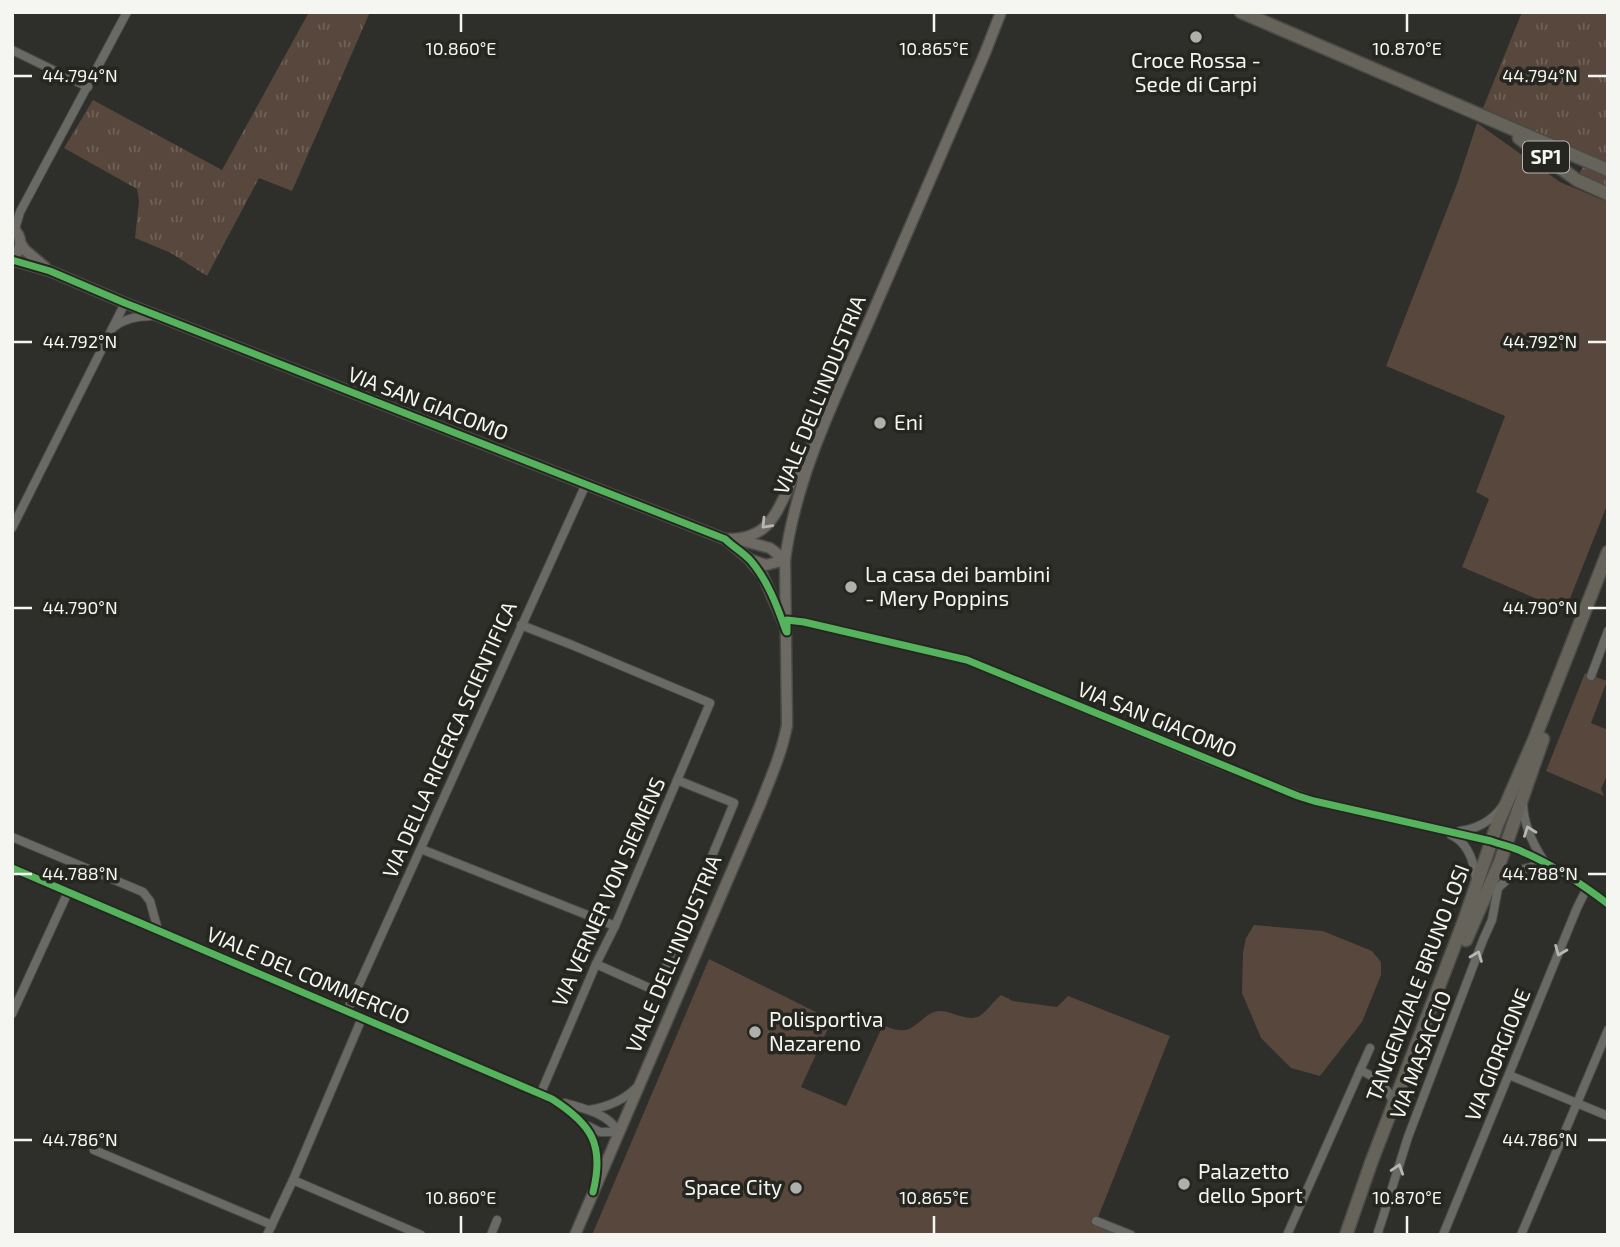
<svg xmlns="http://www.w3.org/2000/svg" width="1620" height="1247" viewBox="0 0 1620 1247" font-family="'Exo 2',sans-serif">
<defs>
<pattern id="grass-tufts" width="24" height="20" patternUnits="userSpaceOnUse" patternTransform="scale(1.75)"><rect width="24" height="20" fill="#57473c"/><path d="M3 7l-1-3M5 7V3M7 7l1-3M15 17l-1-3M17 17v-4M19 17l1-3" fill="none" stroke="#706259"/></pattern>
</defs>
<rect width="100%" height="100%" fill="#2e2e2a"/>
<!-- grass -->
<g fill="url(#grass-tufts)">
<polygon points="309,12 370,12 292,191 259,178 207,276 171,253 135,238 139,201 137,189 64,148 93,100 222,170"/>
<polygon points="1522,12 1608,12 1608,163 1483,108"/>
<polygon points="1584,165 1608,174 1608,190 1580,176 1580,172"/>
</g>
<!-- park -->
<g fill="#57473c">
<polygon points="1477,123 1560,182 1608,202 1608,503 1565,611 1462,567 1489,499 1476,492 1505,416 1386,366 1457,184"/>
<polygon points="1585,673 1607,681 1591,723 1608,730 1608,773 1601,789 1604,796 1546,771"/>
<polygon points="1254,925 1323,931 1372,951 1381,962 1381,975 1362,1022 1320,1076 1291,1068 1261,1038 1242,993 1243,952 1246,938"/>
<path d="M709,959L832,1020L801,1087L846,1106L883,1025C888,1027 894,1030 899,1030C915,1033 923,1013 938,1011C951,1010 964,1021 977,1017C985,1015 993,1001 1001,995L1013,1001L1057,1007L1068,996L1170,1036L1097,1220L1129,1235H592Z"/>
</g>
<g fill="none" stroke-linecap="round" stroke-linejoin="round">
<defs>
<g id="street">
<polyline points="12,50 88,87"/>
<polyline points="15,229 20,212 127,12"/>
<path d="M114,327C125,318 137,316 151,316"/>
<polyline points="12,528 125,303"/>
<path d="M804,622L967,660L1205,759L1314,801L1491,841C1502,845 1513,847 1523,852C1553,865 1582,884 1608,904"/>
<polyline points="521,625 572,645 710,703 615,926 596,964 540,1095"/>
<polyline points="1591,676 1608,631"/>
<path d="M1523,802C1523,824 1532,843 1544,861"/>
<path d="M1460,831C1476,829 1492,821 1502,807"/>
<path d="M1451,835C1469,843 1474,862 1476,879"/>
<polyline points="12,837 143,892 150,901 158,930"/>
<polyline points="421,849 615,926"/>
<path d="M12,868L552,1099C585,1120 602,1137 596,1179"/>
<path d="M1495,891C1516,871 1516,869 1546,864"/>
<polyline points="596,964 656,991 734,803 677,780"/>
<polyline points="347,1011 586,484"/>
<polyline points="12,1014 68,892"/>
<path d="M1360,1070C1377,1078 1387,1086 1394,1104"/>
<polyline points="1509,1075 1608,1116"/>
<path d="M565,1103C585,1109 607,1113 619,1132"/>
<path d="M589,1110C607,1107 623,1101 636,1088"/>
<polyline points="588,1126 600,1132 619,1132"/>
<polyline points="94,1150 272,1225"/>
<polyline points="293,1180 421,1235"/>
<polyline points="1096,1221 1131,1235"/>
<polyline points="267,1235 293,1180 362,1018"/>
<polyline points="491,1235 497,1220"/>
<polyline points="1287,1235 1370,1048"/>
<polyline points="1379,1235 1378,1232 1382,1220 1408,1137 1483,940 1492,920 1498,888"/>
<polyline points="1443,1235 1577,908 1587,888"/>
<polyline points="1521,1235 1608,1030"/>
</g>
<g id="secondary">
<path d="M12,227C23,237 23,249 12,258"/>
<polyline points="21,244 25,250 45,267"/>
<path d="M12,260L50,271L125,303L725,539C764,540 773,521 788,489C795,474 803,460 811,445"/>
<polyline points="725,539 749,559 763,576 784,624"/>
<polyline points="740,540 770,548 785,560 766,565 752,560"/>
<path d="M575,1235L760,805C770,779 782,753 787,725L785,560C796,478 833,403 866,328C905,237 945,145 985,53L1001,12"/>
</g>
<g id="primary">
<polyline points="1241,12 1608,170"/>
<polyline points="1519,138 1577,180 1608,194"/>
<polyline points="1466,940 1500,862 1543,739"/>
<polyline points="1346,1235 1371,1163 1464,921 1497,825 1534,740 1608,552"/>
</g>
</defs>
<!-- street casing -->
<use href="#street" stroke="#4b4b47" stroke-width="10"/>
<!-- secondary casing -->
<use href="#secondary" stroke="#4b4b47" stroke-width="13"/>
<!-- primary casing -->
<use href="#primary" stroke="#4b4b47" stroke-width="15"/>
<!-- street -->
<use href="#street" stroke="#696966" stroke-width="8"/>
<!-- secondary -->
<use href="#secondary" stroke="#6d6a64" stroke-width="10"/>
<!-- primary -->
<use href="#primary" stroke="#66645a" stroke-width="12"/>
<defs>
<g id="cycleway">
<path d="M12,260L50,271L125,303L725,539C733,547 743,552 751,561C768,581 777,606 786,631"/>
<path d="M787,632V620L804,622L967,660L1298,796L1314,801L1491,841C1502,845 1513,847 1523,852C1553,865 1582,884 1608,904"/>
<path d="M12,868L552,1099C591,1124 605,1144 593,1192"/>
</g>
</defs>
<!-- cycleway casing -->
<use href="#cycleway" stroke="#25261f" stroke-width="11"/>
<!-- cycleway -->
<use href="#cycleway" stroke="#56b35d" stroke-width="7"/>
</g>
<!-- one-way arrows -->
<defs><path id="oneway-chevron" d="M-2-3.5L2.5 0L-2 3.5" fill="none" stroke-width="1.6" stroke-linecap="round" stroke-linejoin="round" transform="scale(1.75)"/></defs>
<use stroke="#b8b6b2" href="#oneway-chevron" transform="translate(766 524) rotate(134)"/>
<g stroke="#b6b6b2">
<use href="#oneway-chevron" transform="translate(1529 831) rotate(-110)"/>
<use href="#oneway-chevron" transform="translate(1560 951) rotate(112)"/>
<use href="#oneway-chevron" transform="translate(1477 956) rotate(-69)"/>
<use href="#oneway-chevron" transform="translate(1398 1169) rotate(-72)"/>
</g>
<!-- ticks -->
<path fill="none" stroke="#f5f5f1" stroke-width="2.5" d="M461,14V32M934,14V32M1407,14V32M14,76H32M1588,76H1606M14,342H32M1588,342H1606M14,608H32M1588,608H1606M14,874H32M1588,874H1606M14,1140H32M1588,1140H1606M461,1216V1233M934,1216V1233M1407,1216V1233"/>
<!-- markers -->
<g fill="#afafab" stroke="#25261f" stroke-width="2.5">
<circle cx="1196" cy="37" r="7"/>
<circle cx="880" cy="423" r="7"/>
<circle cx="851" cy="587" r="7"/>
<circle cx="755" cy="1032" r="7"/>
<circle cx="1184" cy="1184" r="7"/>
<circle cx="796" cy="1188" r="7"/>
</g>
<g text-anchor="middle" stroke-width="7" stroke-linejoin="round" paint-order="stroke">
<!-- shield labels -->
<rect fill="#25261f" stroke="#b7b7b2" stroke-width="2" x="1523" y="141.5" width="46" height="31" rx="5"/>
<g font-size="19" font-weight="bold" fill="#f5f5f1">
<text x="1546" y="164">SP1</text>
</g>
<!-- poi labels -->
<g font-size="21" fill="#f5f5f1" stroke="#25261f" text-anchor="start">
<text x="1196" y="68" text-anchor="middle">Croce Rossa -<tspan x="1196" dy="24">Sede di Carpi</tspan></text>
<text x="894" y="430">Eni</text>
<text x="865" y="582">La casa dei bambini<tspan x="865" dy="24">- Mery Poppins</tspan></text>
<text x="769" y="1027">Polisportiva<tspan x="769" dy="24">Nazareno</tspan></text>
<text x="1198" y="1179">Palazetto<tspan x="1198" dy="24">dello Sport</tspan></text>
<text x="782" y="1195" text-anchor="end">Space City</text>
</g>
<!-- street labels -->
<g font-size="21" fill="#f5f5f1" stroke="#25261f">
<text transform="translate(820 395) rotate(-68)" y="7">VIALE DELL'INDUSTRIA</text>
<text transform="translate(428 404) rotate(21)" y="7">VIA SAN GIACOMO</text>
<text transform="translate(1157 720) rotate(22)" y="7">VIA SAN GIACOMO</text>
<text transform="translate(450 740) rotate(-66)" y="7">VIA DELLA RICERCA SCIENTIFICA</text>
<text transform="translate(609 892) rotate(-66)" y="7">VIA VERNER VON SIEMENS</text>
<text transform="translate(674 954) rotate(-67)" y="7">VIALE DELL'INDUSTRIA</text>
<text transform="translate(308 976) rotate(23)" y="7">VIALE DEL COMMERCIO</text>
<text transform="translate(1418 983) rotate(-69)" y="7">TANGENZIALE BRUNO LOSI</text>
<text transform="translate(1421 1055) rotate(-69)" y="7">VIA MASACCIO</text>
<text transform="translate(1498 1055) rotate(-68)" y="7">VIA GIORGIONE</text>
</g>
</g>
<g font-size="18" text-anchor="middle" fill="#f5f5f1" stroke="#25261f" stroke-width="7" stroke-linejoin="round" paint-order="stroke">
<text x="461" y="55">10.860°E</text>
<text x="934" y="55">10.865°E</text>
<text x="1407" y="55">10.870°E</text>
<text x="80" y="82">44.794°N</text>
<text x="1540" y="82">44.794°N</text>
<text x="80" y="348">44.792°N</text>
<text x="1540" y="348">44.792°N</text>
<text x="80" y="614">44.790°N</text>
<text x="1540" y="614">44.790°N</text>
<text x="80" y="880">44.788°N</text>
<text x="1540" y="880">44.788°N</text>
<text x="80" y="1146">44.786°N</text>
<text x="1540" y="1146">44.786°N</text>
<text x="461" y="1204">10.860°E</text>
<text x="934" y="1204">10.865°E</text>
<text x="1407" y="1204">10.870°E</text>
</g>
<!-- border -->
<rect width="1620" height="1247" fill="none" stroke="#f5f5f1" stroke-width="28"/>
</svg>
